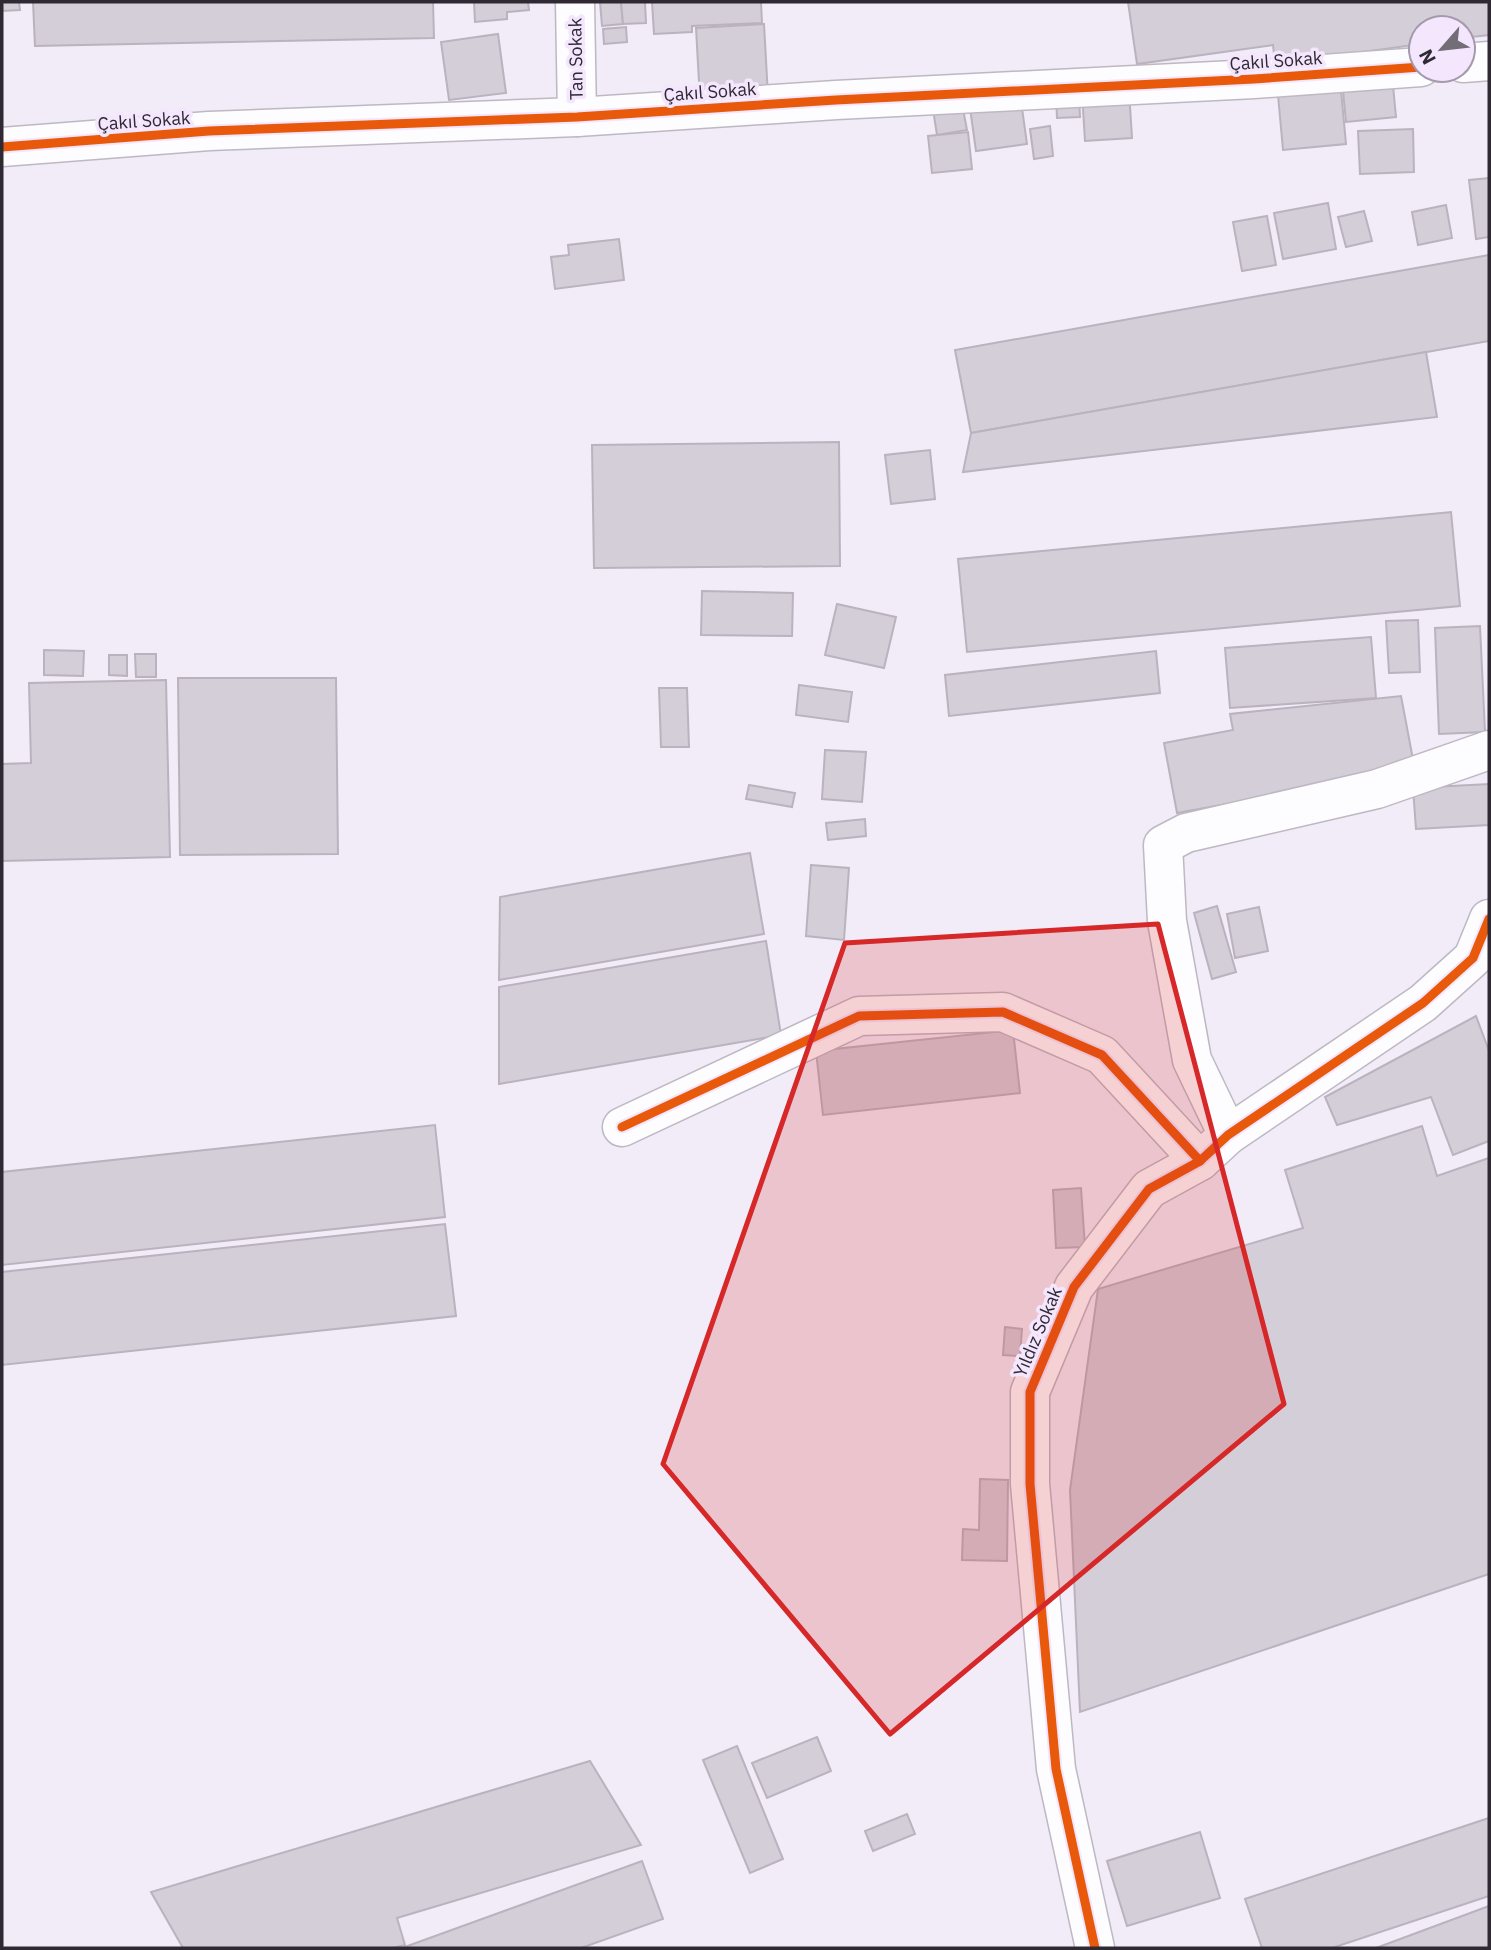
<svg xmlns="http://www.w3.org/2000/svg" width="1491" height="1950" viewBox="0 0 1491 1950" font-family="'IBM Plex Sans',sans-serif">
<rect width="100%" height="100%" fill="#f2ebf8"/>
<!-- building -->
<g fill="#d4ced9" stroke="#bab3bf" stroke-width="2">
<polygon points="2,2 19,2 20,10 2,11"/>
<polygon points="33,2 433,2 434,38 35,46"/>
<polygon points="474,2 528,2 529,10 507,12 507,19 475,22"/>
<polygon points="600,2 621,2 623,24 602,26"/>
<polygon points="621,2 645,2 646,23 623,24"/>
<polygon points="652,2 761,2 762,23 692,26 692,32 654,34"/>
<polygon points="1128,2 1489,2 1489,35 1463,38 1463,28 1421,28 1421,44 1275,64 1273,45 1137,64"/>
<polygon points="764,24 768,96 700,100 696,28"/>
<polygon points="626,27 627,42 604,44 603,29"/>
<polygon points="498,34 506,93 449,100 441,42"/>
<polygon points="1392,75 1396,117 1346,122 1342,80"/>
<polygon points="1129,90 1132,138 1085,141 1082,93"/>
<polygon points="1341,90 1346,144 1283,150 1278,95"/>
<polygon points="1079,95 1080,117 1057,118 1056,96"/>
<polygon points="1021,101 1027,144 976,151 970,108"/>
<polygon points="962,104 967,130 937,135 933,109"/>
<polygon points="1050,126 1053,156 1034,159 1030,129"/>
<polygon points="1413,129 1414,172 1360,174 1358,131"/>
<polygon points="968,132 972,169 932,173 928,136"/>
<polygon points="1489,178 1489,237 1476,239 1469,180"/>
<polygon points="1328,203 1336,249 1283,259 1274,213"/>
<polygon points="1446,205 1452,238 1418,245 1412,212"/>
<polygon points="1364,211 1372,241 1346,247 1338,217"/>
<polygon points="1267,216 1276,265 1242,271 1233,222"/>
<polygon points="619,239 624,280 555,289 551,257 569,255 568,245"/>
<polygon points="1489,255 1489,341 971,433 955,350"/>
<polygon points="1426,352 1437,417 963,472 971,433"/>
<polygon points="839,442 840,566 594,568 592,445"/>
<polygon points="930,450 935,499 891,504 885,455"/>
<polygon points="1451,512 1460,606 967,652 958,559"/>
<polygon points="702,591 793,593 792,636 701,635"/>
<polygon points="837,604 896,617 884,668 825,655"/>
<polygon points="1418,620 1420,672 1389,673 1386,621"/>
<polygon points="1480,626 1485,732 1439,734 1435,628"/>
<polygon points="1371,637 1376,698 1230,708 1225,648"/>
<polygon points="44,650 84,651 83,676 44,675"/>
<polygon points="1156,651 1160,693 949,716 945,675"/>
<polygon points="135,654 156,654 156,677 136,677"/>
<polygon points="109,655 127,655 127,676 109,675"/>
<polygon points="178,678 336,678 338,854 180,855"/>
<polygon points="166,680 170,857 2,861 2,764 31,763 29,683"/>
<polygon points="799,685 852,692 848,722 796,715"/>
<polygon points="659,688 687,688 689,747 661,747"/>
<polygon points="1401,696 1415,770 1177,813 1164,743 1233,730 1230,714"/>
<polygon points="825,750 866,752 862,802 822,799"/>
<polygon points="1489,784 1489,825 1416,829 1413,788"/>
<polygon points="749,785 795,793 792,807 746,799"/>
<polygon points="865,819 866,836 828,840 826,823"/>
<polygon points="750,853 764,934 499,980 500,897"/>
<polygon points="811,865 849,868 844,940 806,936"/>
<polygon points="1217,906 1236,972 1212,979 1194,913"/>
<polygon points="1259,907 1268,951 1235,958 1227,914"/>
<polygon points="766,941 781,1035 499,1084 499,987"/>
<polygon points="1476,1016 1489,1051 1489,1141 1453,1155 1431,1097 1337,1125 1325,1097"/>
<polygon points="1013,1030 1020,1093 823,1115 816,1051"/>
<polygon points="435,1125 445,1217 2,1265 2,1172"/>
<polygon points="1422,1126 1437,1176 1489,1158 1489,1574 1080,1712 1070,1490 1098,1289 1303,1228 1285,1170"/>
<polygon points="1081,1188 1085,1247 1056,1248 1053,1190"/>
<polygon points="445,1224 456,1316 2,1365 2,1272"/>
<polygon points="1005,1327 1022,1329 1020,1356 1003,1355"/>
<polygon points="980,1479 1008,1480 1007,1561 962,1560 963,1529 979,1530"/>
<polygon points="817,1737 831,1771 767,1798 752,1763"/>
<polygon points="737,1746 783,1859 750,1873 703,1760"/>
<polygon points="590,1761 641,1845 397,1918 405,1945 392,1948 183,1948 151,1892"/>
<polygon points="907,1814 915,1834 873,1851 865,1831"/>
<polygon points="1489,1818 1489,1896 1332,1948 1262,1948 1245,1899"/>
<polygon points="1200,1832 1220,1898 1127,1926 1107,1861"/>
<polygon points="642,1861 663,1919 581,1948 402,1948"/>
<polygon points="1489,1906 1489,1948 1376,1948"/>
</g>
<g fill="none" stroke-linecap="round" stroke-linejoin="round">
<defs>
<g id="minor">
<polyline points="575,2 577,117"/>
<polyline points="1463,63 1489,61"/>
<polyline points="2,147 209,131 577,117 836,100 1254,79 1421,67"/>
<polyline points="622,1127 859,1016 1003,1012 1102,1055 1200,1161"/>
<polyline points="1228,1135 1192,1060 1167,921 1163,845 1186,833 1377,789 1489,750"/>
<polyline points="1095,1948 1056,1769 1030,1484 1030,1392 1074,1287 1149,1189 1200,1161 1228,1135 1423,1003 1473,958 1489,919"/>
</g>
</defs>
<!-- minor casing -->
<use href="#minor" stroke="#beb8c3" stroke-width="41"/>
<!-- minor -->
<use href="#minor" stroke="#fdfcfe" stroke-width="38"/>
<defs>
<g id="cycleway">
<polyline points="2,147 209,131 577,117 836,100 1254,79 1421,67"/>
<polyline points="622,1127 859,1016 1003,1012 1102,1055 1200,1161"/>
<polyline points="1095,1948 1056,1769 1030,1484 1030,1392 1074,1287 1149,1189 1200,1161 1228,1135 1423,1003 1473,958 1489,919"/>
</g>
</defs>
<!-- cycleway casing -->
<use href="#cycleway" stroke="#f3e6fd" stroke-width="13"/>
<!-- cycleway -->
<use href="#cycleway" stroke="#e8590c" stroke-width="9"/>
</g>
<!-- marked area -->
<path fill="#d62828" fill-opacity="0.2" stroke="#d62828" stroke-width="5" stroke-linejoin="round" d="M1158,924L1284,1404L890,1734L663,1464L845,943Z"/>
<g text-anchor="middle" stroke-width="7" stroke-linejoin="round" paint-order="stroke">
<!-- street labels -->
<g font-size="18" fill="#2f2933" stroke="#f3e6fd">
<text transform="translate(576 59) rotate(-91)" y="6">Tan Sokak</text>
<text transform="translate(1276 61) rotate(-4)" y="6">Çakıl Sokak</text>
<text transform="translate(710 92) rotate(-4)" y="6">Çakıl Sokak</text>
<text transform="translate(144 121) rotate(-4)" y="6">Çakıl Sokak</text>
<text transform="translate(1038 1332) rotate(-67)" y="6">Yıldız Sokak</text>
</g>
</g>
<!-- border -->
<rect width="1491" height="1950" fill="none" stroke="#2f2933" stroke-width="7"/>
<!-- north arrow -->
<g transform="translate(1442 49) rotate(242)"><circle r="33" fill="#f3e6fd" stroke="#a59aac" stroke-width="2"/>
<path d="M0-5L12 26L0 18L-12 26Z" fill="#736d78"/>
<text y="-10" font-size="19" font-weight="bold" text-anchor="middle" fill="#2f2933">N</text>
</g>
</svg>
